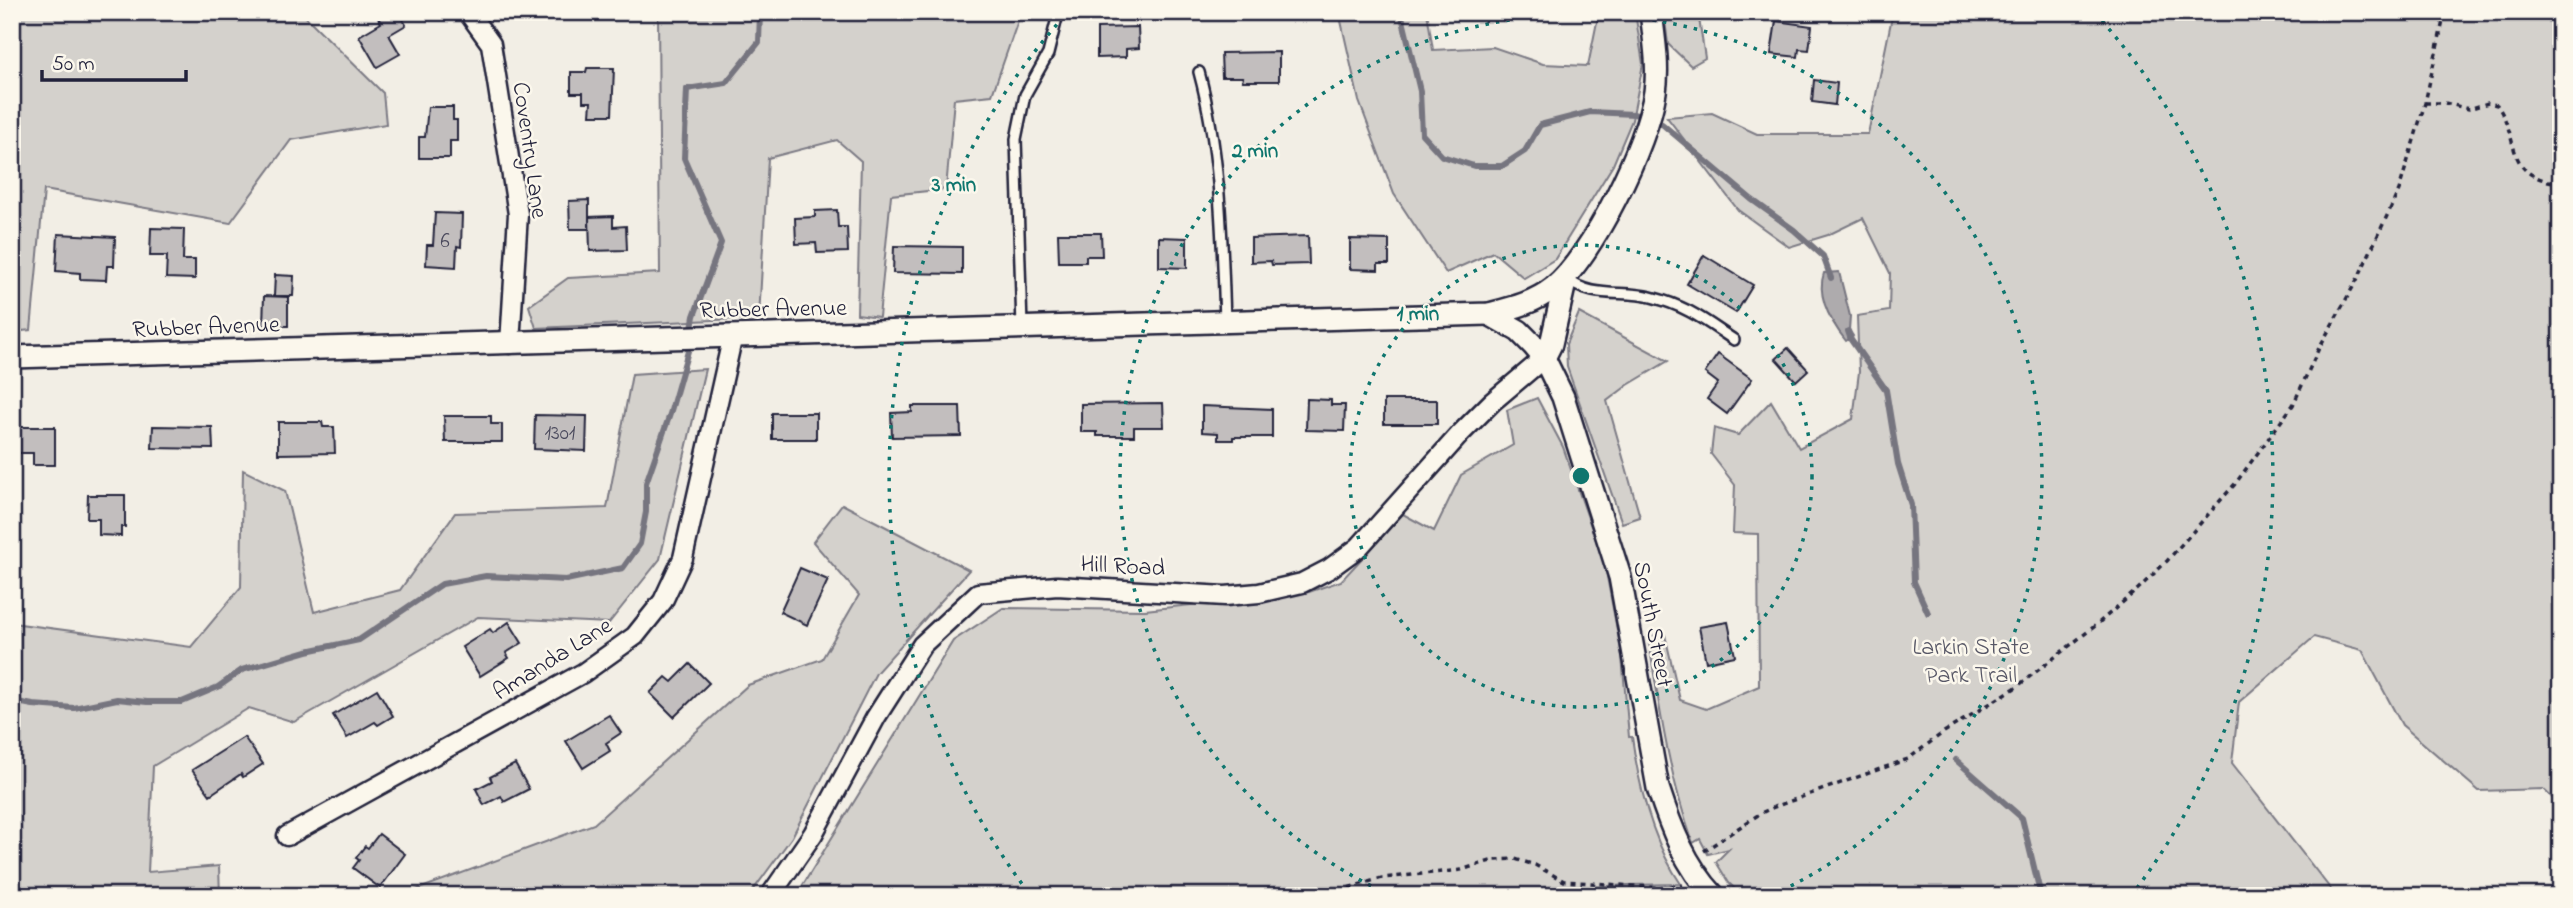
<svg xmlns="http://www.w3.org/2000/svg" width="2573" height="908" viewBox="0 0 2573 908" font-family="'Indie Flower',sans-serif">
<rect width="100%" height="100%" fill="#f2eee5"/>
<filter id="ink" filterUnits="userSpaceOnUse"><feTurbulence type="fractalNoise" baseFrequency=".0143" numOctaves="2"/><feDisplacementMap in="SourceGraphic" scale="14" xChannelSelector="R" yChannelSelector="G"/><feConvolveMatrix kernelMatrix="1 2 1 2 8 2 1 2 1" color-interpolation-filters="sRGB"/></filter>
<g filter="url(#ink)">
<!-- green -->
<g fill="#d4d1cc" stroke="#7b7a84" stroke-width="2">
<path d="M12 12H301L383 93 386 124 291 140 230 223 44 190 31 330 12 332Z"/>
<path d="M658 12H1021L992 95 954 99 946 189 891 195 879 317 857 314 861 161 837 140 768 158 759 318 536 328 529 306 568 278 660 273Z"/>
<path d="M1339 12H1427L1433 50 1493 47 1543 64 1588 66 1599 12H1635L1643 64 1632 120 1613 165 1555 259 1524 278 1493 252 1446 273 1394 194 1359 101Z"/>
<path d="M1664 12H1698L1705 58 1691 66 1668 44Z"/>
<path d="M1893 12H2561V806L2543 789 2479 791 2402 725 2362 650 2314 637 2239 702 2232 763 2336 896H1742L1729 883 1716 862 1729 849 1708 854 1700 839 1693 843C1669 776 1659 706 1648 636L1665 635 1680 700 1706 709 1759 686 1758 534 1733 533 1735 485 1711 454 1714 428 1738 435 1771 401 1799 448 1853 419 1859 372 1857 316 1889 311 1890 273 1863 218 1828 235 1789 247 1738 210 1667 117 1712 113 1757 134H1868Z"/>
<path d="M1579 313 1668 361 1628 385 1607 401 1640 517 1622 523 1567 367 1566 344Z"/>
<path d="M705 369 660 559 609 623 478 617 294 722 249 708 153 766 148 872 219 866 220 896H12V623L191 647 241 587 243 470 285 491 314 612 400 590 455 513 607 508 632 374Z"/>
<path d="M1537 398 1563 447 1605 566 1622 656 1629 737H1632C1639 788 1653 843 1681 884L1628 885 1556 890 1571 896H796L953 641 1003 608 1145 610 1309 592 1341 581 1403 514 1434 531 1461 475 1513 445 1507 410Z"/>
<path d="M842 504 969 570 876 673 792 837 749 896H400L594 824 748 685 822 659 859 595 813 542Z"/>
</g>
<!-- water -->
<path fill="#aeabad" stroke="#76747f" stroke-width="2" d="M1839 272 1850 316 1849 330 1853 336 1846 341C1831 322 1816 296 1824 273Z"/>
<g fill="none" stroke-linecap="round" stroke-linejoin="round">
<!-- stream -->
<g stroke="#76747f" stroke-width="6">
<path d="M1401 12 1420 91 1422 134 1442 156 1474 166H1502L1525 151 1540 125 1590 112 1634 114 1662 124 1751 199 1794 230 1823 256 1831 278"/>
<path d="M1848 331 1851 340 1886 390 1898 464 1911 505 1914 582 1928 613"/>
<path d="M12 701 33 705 74 708 117 699 147 702H182L218 687 242 670 307 651 359 640 442 584 486 576 566 580 623 568 640 544 646 512V483L670 414 688 351 694 316 721 243 684 158 687 89 726 83 759 42 760 12"/>
<path d="M1956 760 2022 818 2041 896"/>
</g>
</g>
<!-- building -->
<g fill="#c2bebe" stroke="#22223b" stroke-width="2">
<path d="M375 12H399L406 25 389 35 400 54 377 67 359 36 381 23Z"/>
<path d="M1776 21 1812 26 1809 50 1799 49 1798 57 1771 54Z"/>
<path d="M1138 27 1139 48 1126 49V57L1097 58V28Z"/>
<path d="M1279 52V81H1242L1243 77H1222L1221 53Z"/>
<path d="M587 68H614L612 115H590L591 102H583V93H571V72H586Z"/>
<path d="M1814 80 1837 83 1835 105 1812 102Z"/>
<path d="M428 107H453V120H457V141H450V158H419V137H425Z"/>
<path d="M589 200V229H570L569 201Z"/>
<path d="M837 210 838 227H847L848 252 817 253 816 243 796 244 795 218 815 217V211Z"/>
<path d="M435 213 462 214 461 247 457 246 456 267 426 265 427 245H433Z"/>
<path d="M613 216V227L626 226 627 250 590 251 589 217Z"/>
<path d="M151 228 184 229 183 260H195V279L166 278 167 256H150Z"/>
<path d="M1058 233H1101L1102 256H1086V262H1059Z"/>
<path d="M58 234 115 237 114 266H107L106 280 80 279V273L56 271Z"/>
<path d="M1308 236 1309 264 1272 265 1271 261 1251 262V238Z"/>
<path d="M1159 237 1187 238V268L1159 267Z"/>
<path d="M1350 239 1389 240V264H1378V270L1350 269Z"/>
<path d="M894 246 962 247V274L893 273Z"/>
<path d="M1704 255 1753 285 1736 313 1687 284Z"/>
<path d="M275 275 294 276 293 296H274Z"/>
<path d="M264 296 288 297V326H263Z"/>
<path d="M1788 348 1808 370 1796 381 1776 359Z"/>
<path d="M1718 354 1752 379 1727 414 1707 399 1718 383 1705 373Z"/>
<path d="M1307 399 1331 400V405H1345L1344 431 1306 430Z"/>
<rect x="1384" y="400" width="53" height="24"/>
<path d="M1163 403 1164 427H1134V436H1097V432H1081V404Z"/>
<path d="M912 406H960L961 436 892 437 891 413 912 412Z"/>
<path d="M1202 406 1272 409V437H1233V440H1218V433L1202 432Z"/>
<rect x="772" y="413" width="44" height="26"/>
<path d="M535 415 587 416 586 451 534 449Z"/>
<path d="M444 416H491V424H502V442H445Z"/>
<path d="M278 422H322L323 427H334L335 453 278 454Z"/>
<path d="M153 426 212 427 213 449 152 448Z"/>
<path d="M15 427H55V465H33V453H15Z"/>
<path d="M88 495H125V527H121V536L99 535V519H87Z"/>
<path d="M800 568 828 580 807 625 780 612Z"/>
<path d="M509 622 522 643 506 653 509 658 480 676 462 647 490 629 493 633Z"/>
<path d="M1728 622 1735 656 1706 662 1699 627Z"/>
<path d="M690 664 709 683 674 717 650 693 666 677 672 682Z"/>
<path d="M377 689 393 716 378 725 375 722 347 738 333 715Z"/>
<path d="M609 715 621 733 606 743 610 751 583 768 566 741Z"/>
<path d="M244 737 263 764 243 777 241 774 210 795 192 770Z"/>
<path d="M515 764 529 789 504 802 501 796 484 805 476 789 492 781 490 777Z"/>
<path d="M379 834 405 854 380 888 353 868 359 860 356 858 365 846 368 848Z"/>
</g>
<g fill="none" stroke-linecap="round" stroke-linejoin="round">
<!-- service casing -->
<g stroke="#22223b" stroke-width="14">
<g id="service">
<path d="M1199 72C1221 153 1222 238 1225 321"/>
<path d="M1567 279C1590 299 1623 290 1651 297 1687 306 1704 320 1734 340"/>
<path d="M1022 327 1016 139 1025 95 1048 54 1056 22"/>
</g>
</g>
<!-- minor casing -->
<g stroke="#22223b" stroke-width="23">
<g id="minor">
<path d="M468 12 491 44 518 214 510 344"/>
<path d="M287 836 583 673 635 636 663 601 683 558 733 335"/>
<path d="M770 896 813 834 876 717 922 645 978 593 1057 586 1225 596 1259 593 1302 583 1329 569 1359 547 1461 433 1492 402 1544 358"/>
</g>
</g>
<!-- tertiary casing -->
<g stroke="#22223b" stroke-width="26">
<g id="tertiary">
<path d="M1489 314 1519 331 1533 345 1544 358 1563 397 1620 577 1658 788C1671 828 1685 865 1714 896"/>
<path d="M12 357 1489 314C1512 308 1534 303 1553 288 1592 258 1648 142 1655 92 1659 66 1654 38 1651 12"/>
<path d="M1544 358 1551 344 1566 278"/>
</g>
</g>
<!-- path -->
<g stroke="#22223b" stroke-width="3.5" stroke-dasharray="5 5" stroke-linecap="butt">
<path d="M2425 103H2445L2469 109 2488 103 2497 105C2522 141 2502 177 2561 183"/>
<path d="M1704 851 1761 813 1774 807 1908 759 1944 732 2015 688 2095 626 2138 589 2167 561 2235 484 2293 405 2319 348 2358 278 2399 190 2425 103 2445 12"/>
<path d="M1320 896 1382 878 1461 870 1494 860 1515 859 1535 865 1564 881 1662 888 1683 885"/>
</g>
<!-- service -->
<use href="#service" stroke="#fbf7ec" stroke-width="9"/>
<!-- minor -->
<use href="#minor" stroke="#fbf7ec" stroke-width="18"/>
<!-- tertiary -->
<use href="#tertiary" stroke="#fbf7ec" stroke-width="21"/>
</g>
</g>
<!-- distance rings -->
<g fill="none" stroke="#0f766e" stroke-width="3.5" stroke-dasharray="3.5 7">
<circle cx="1581" cy="476" r="231"/>
<path d="M1390 895A461 461 0 1 1 1772 895"/>
<path d="M1028 892A692 692 0 0 1 1067 13M2095 13A692 692 0 0 1 2134 892"/>
</g>
<g text-anchor="middle" stroke-width="5" stroke-linejoin="round" paint-order="stroke">
<!-- number labels -->
<g font-size="21" fill="#4a495c">
<text x="445" y="247">6</text>
<text x="560" y="439">1301</text>
</g>
<!-- street labels -->
<g font-size="24" fill="#22223b" stroke="#fbf7ec">
<text transform="translate(531 150) rotate(82)" y="8">Coventry Lane</text>
<text transform="translate(773 308) rotate(-1)" y="8">Rubber Avenue</text>
<text transform="translate(206 326) rotate(-2)" y="8">Rubber Avenue</text>
<text transform="translate(1123 565) rotate(3)" y="8">Hill Road</text>
<text transform="translate(1654 624) rotate(79)" y="8">South Street</text>
<text transform="translate(552 658) rotate(-32)" y="8">Amanda Lane</text>
</g>
<!-- park labels -->
<g font-size="24" fill="#575766" stroke="#fbf7ec">
<text x="1971" y="654">Larkin State<tspan x="1971" dy="28">Park Trail</tspan></text>
</g>
</g>
<circle cx="1581" cy="476" r="10" fill="#0f766e" stroke="#fbf7ec" stroke-width="3.5"/>
<g font-size="21" text-anchor="middle" font-weight="bold" fill="#0f766e" stroke="#fbf7ec" stroke-width="5" stroke-linejoin="round" paint-order="stroke">
<text x="1255" y="157">2 min</text>
<text x="954" y="191">3 min</text>
<text x="1418" y="320">1 min</text>
</g>
<!-- margin -->
<rect width="2573" height="908" fill="none" stroke="#fbf7ec" stroke-width="42"/>
<rect x="21" y="21" width="2531" height="866" fill="none" stroke="#22223b" stroke-width="2.5" filter="url(#ink)"/>
<!-- scale -->
<path d="M42 70v10h144v-10" fill="none" stroke="#22223b" stroke-width="3.5"/>
<text x="52" y="70" font-size="21" fill="#22223b" stroke="#fbf7ec" stroke-width="5" paint-order="stroke">50 m</text>
</svg>
